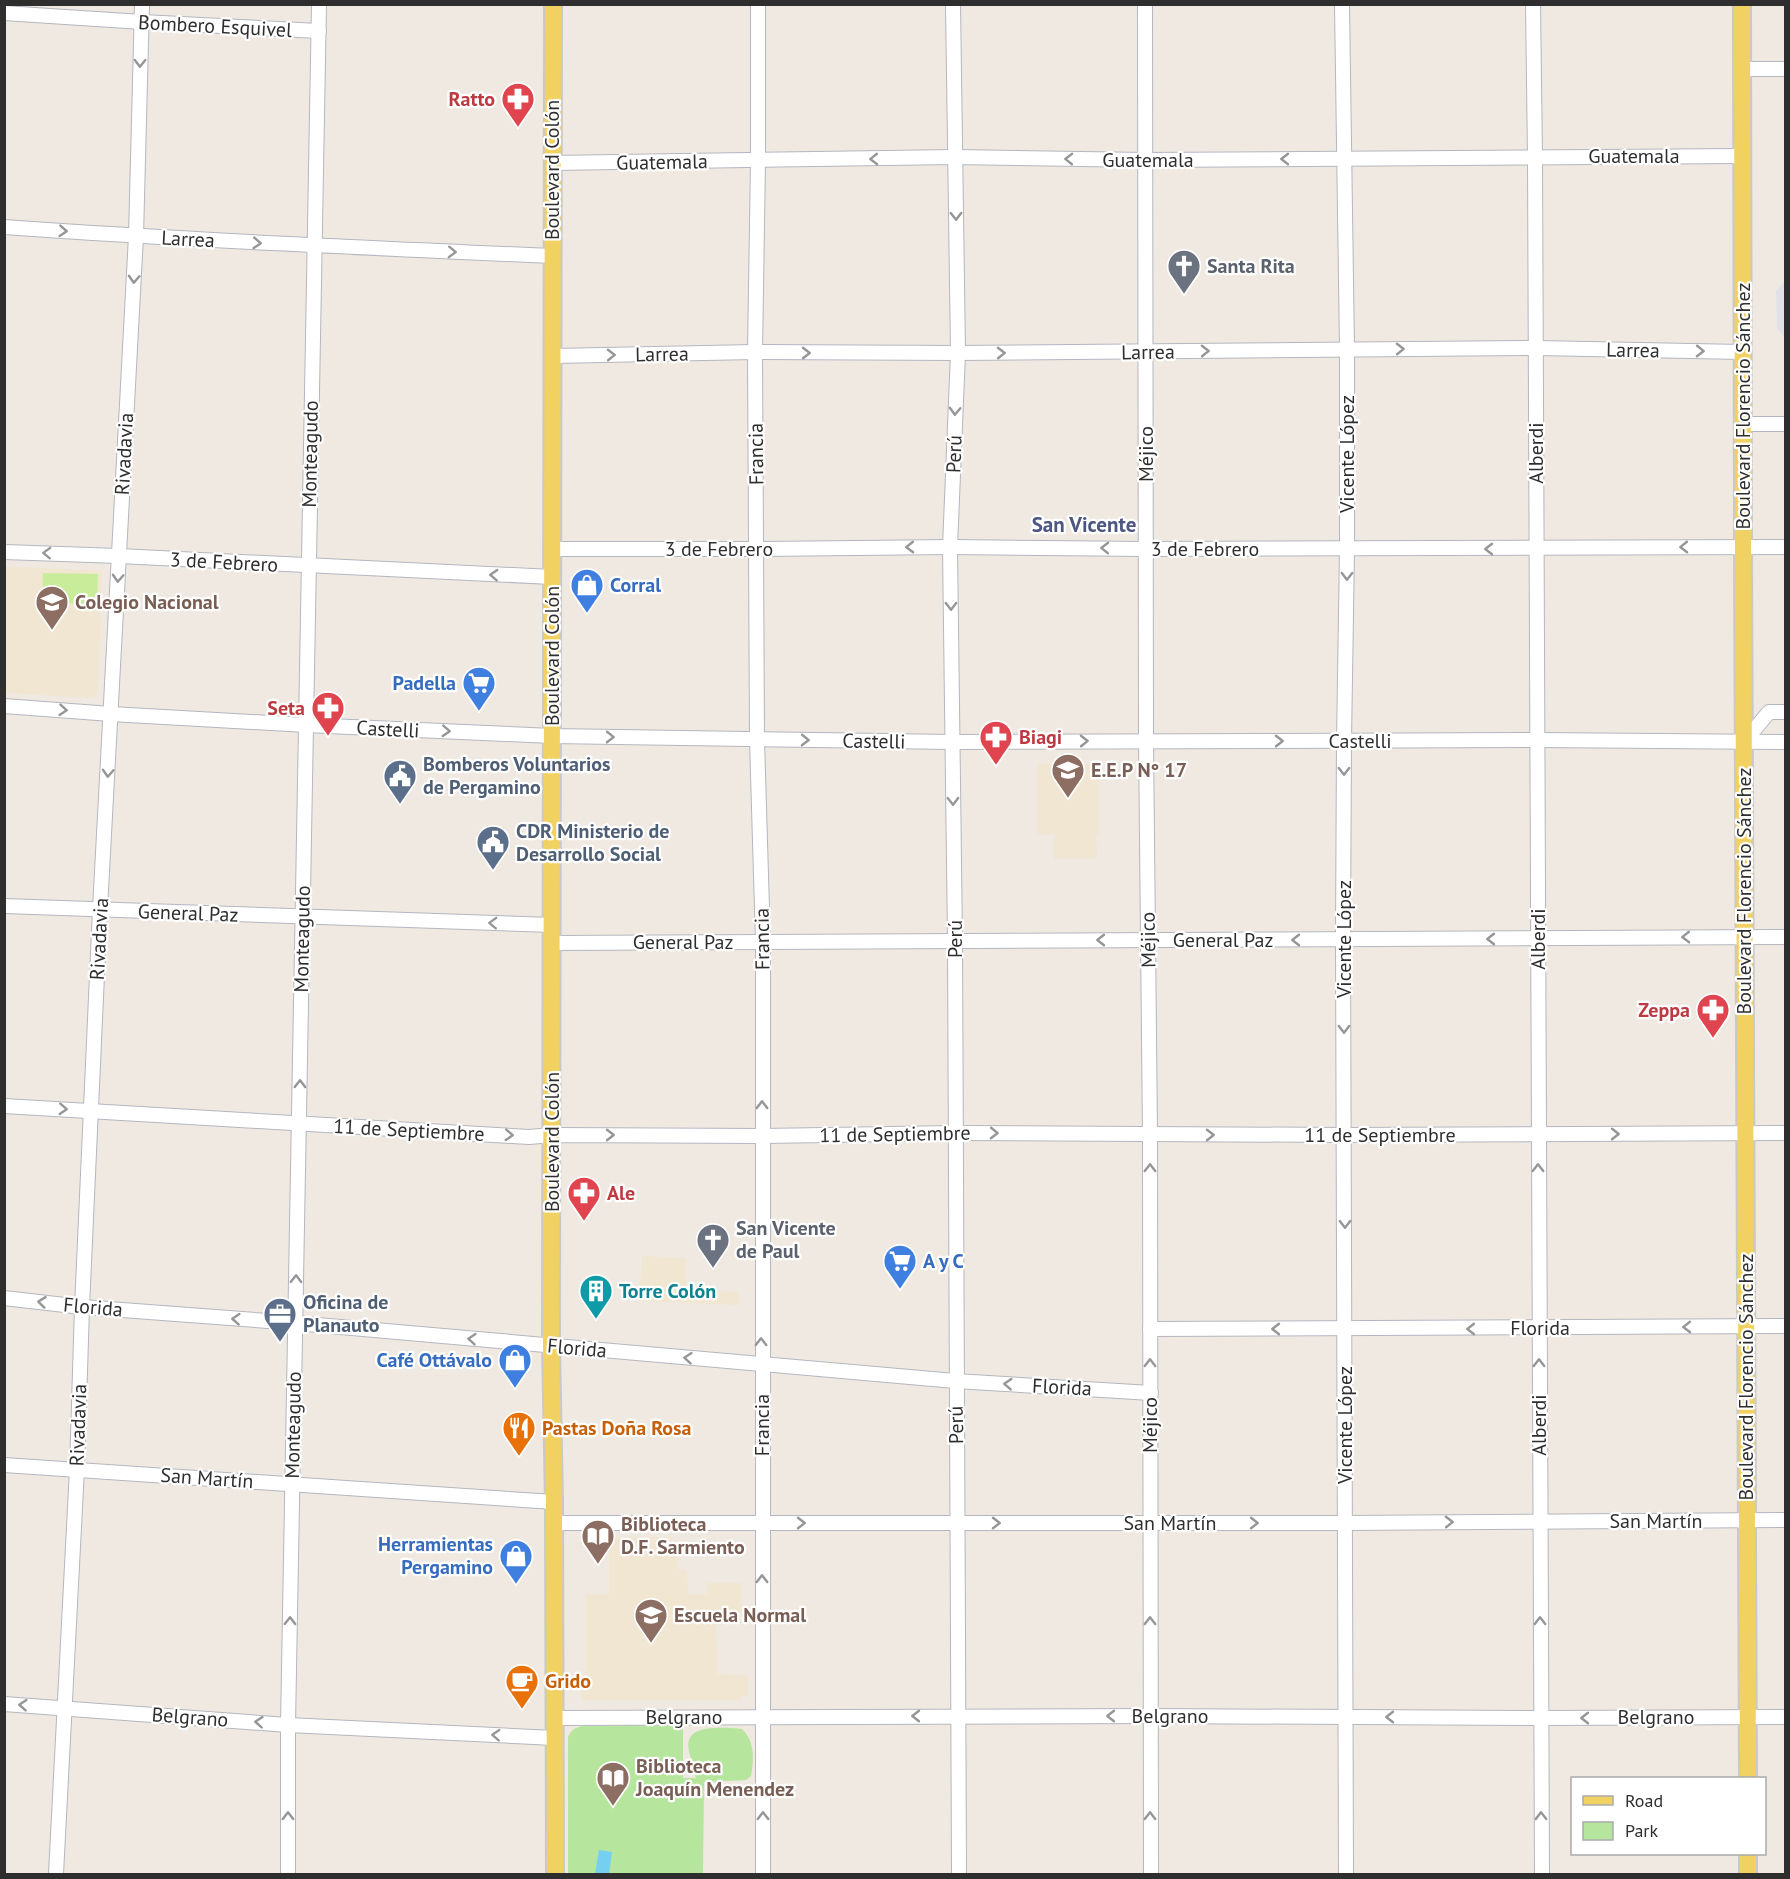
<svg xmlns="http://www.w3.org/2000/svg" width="1790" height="1879" viewBox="0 0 1790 1879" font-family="'PT Sans',sans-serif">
<rect width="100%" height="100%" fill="#efe9e1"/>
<!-- industrial -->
<path fill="#e3e1e8" d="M1785 281 1786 336 1784 337 1777 329 1776 291Z"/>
<!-- education -->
<g fill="#f0e6d1">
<path d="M4 567 99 570 102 573 98 689 95 697 90 698 5 693Z"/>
<path d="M1037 764H1099V834H1096L1097 858 1054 859V834H1037Z"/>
<path d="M642 1256 686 1258V1290L739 1292V1305L639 1301Z"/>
<path d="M609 1537H672V1556H678V1569L687 1570 688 1594H707V1583H742V1612L716 1613 717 1674 748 1675V1696H741V1700H581V1680L586 1679V1594H609Z"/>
</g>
<!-- green -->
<path fill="#b6e59e" d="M683 1725V1778H696C693 1772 692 1766 691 1759 689 1752 686 1743 691 1736 700 1725 730 1728 742 1729 755 1741 754 1759 751 1776L746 1780 704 1782 703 1874H568V1737C571 1730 576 1727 583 1726Z"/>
<!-- pitch -->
<path fill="#c9ec9a" d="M43 573 98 574 97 604 42 603Z"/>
<!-- water -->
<path fill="#75cff0" d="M599 1850 612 1852 609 1874H595Z"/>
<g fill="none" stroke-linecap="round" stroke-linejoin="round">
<!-- minor casing -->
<g stroke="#b4b7c1" stroke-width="16">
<g id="minor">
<path d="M758 4V161L755 352 757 740 763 942V1874"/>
<path d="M953 4 958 353 950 547 955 940 959 1874"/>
<path d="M1145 4 1146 740 1150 1135 1151 1874"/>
<path d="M1342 4 1347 350V549L1344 741 1343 940 1346 1874"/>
<path d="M1533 4 1535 157 1542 1874"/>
<path d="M4 13 142 22 319 31"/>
<path d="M1742 69H1786"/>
<path d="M552 163 955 157 1145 160 1743 156"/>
<path d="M4 227C187 240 369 248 552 256"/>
<path d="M552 356 755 352 958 353 1536 348 1743 352"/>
<path d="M1743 424H1786"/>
<path d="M552 549H757L950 547 1146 549 1786 547"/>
<path d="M4 552 119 556 552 577"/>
<path d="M4 706 111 714 306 725 552 736 953 742 1537 740 1786 742"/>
<path d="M1744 742 1769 712H1786"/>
<path d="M4 906 552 925"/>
<path d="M552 943 1786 937"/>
<path d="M4 1106 529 1137 552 1135 762 1136 955 1133 1345 1135 1786 1133"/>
<path d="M4 1298 82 1307 295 1323 955 1381 1151 1393"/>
<path d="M1150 1329 1786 1326"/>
<path d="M4 1465 554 1502"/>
<path d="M554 1523H1344L1786 1520"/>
<path d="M4 1704 288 1725 554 1738"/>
<path d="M554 1718 1150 1716 1540 1718 1786 1717"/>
<path d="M56 1874 77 1469 82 1307 100 909 136 236 142 4"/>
<path d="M288 1874V1725L319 4"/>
</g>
</g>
<!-- major casing -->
<g stroke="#c9c9c9" stroke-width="20">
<g id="major">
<path d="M553 4 551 1345 554 1502 555 1874"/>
<path d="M1742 4 1743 547 1748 1778"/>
<path d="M1748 1874V1854"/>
</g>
</g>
<!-- minor -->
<use href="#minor" stroke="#fff" stroke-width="14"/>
<!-- major -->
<use href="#major" stroke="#f2d163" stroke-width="16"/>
</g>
<!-- one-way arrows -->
<defs><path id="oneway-chevron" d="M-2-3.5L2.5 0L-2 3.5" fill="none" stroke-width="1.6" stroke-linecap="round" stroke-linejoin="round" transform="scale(1.5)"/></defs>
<g stroke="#969696">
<use href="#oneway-chevron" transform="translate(140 63) rotate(91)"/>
<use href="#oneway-chevron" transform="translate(874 159) rotate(179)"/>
<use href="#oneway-chevron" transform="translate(1069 159) rotate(-179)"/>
<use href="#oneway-chevron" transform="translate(1285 159) rotate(180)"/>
<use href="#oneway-chevron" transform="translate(956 216) rotate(89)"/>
<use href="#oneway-chevron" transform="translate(63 231) rotate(4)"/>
<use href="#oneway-chevron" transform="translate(257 243) rotate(3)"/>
<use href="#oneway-chevron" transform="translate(452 252) rotate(2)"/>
<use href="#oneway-chevron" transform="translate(134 279) rotate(93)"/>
<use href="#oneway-chevron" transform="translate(1400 349) rotate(-1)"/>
<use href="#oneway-chevron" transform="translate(1205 351) rotate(-1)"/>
<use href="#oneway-chevron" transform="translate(1700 351) rotate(1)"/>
<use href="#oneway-chevron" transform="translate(806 353)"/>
<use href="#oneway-chevron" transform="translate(1001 353) rotate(-1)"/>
<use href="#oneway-chevron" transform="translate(611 355) rotate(-1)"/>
<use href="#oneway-chevron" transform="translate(955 411) rotate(92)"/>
<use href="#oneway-chevron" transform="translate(910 547) rotate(179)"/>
<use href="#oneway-chevron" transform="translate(1684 547) rotate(179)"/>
<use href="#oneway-chevron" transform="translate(1105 548) rotate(-179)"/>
<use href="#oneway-chevron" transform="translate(1489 549) rotate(-180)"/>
<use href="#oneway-chevron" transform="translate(47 553) rotate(-178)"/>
<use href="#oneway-chevron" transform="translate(494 575) rotate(-177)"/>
<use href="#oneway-chevron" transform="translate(1347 576) rotate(91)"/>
<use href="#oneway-chevron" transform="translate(118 578) rotate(93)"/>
<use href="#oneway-chevron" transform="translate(951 606) rotate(89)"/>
<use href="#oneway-chevron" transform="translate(63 710) rotate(5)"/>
<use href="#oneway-chevron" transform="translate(446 731) rotate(3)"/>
<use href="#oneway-chevron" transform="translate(610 737) rotate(1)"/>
<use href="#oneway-chevron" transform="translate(805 740) rotate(1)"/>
<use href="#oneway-chevron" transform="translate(1084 741) rotate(-1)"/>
<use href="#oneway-chevron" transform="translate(1279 741)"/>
<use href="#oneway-chevron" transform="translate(1344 771) rotate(90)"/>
<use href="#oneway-chevron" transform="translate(108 773) rotate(93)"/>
<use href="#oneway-chevron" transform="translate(953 801) rotate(89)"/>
<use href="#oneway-chevron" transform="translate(493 923) rotate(-178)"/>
<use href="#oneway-chevron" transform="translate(1686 937) rotate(179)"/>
<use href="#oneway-chevron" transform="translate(1491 939) rotate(180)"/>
<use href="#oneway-chevron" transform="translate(1101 940) rotate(180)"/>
<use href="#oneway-chevron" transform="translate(1296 940) rotate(180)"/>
<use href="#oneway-chevron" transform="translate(1344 1029) rotate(90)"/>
<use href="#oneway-chevron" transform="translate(300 1084) rotate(-89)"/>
<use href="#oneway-chevron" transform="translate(762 1105) rotate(-90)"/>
<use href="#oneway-chevron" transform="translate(63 1109) rotate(3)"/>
<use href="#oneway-chevron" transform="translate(994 1133) rotate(1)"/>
<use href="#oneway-chevron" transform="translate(1615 1134)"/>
<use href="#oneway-chevron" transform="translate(509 1135) rotate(3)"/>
<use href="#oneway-chevron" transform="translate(610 1135)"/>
<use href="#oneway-chevron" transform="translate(1210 1135)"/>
<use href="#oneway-chevron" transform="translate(1150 1168) rotate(-90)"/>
<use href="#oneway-chevron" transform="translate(1538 1168) rotate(-90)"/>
<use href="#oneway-chevron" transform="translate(1345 1224) rotate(90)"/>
<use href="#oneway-chevron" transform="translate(296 1279) rotate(-89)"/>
<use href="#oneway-chevron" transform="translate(42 1302) rotate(-173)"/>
<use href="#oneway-chevron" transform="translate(236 1319) rotate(-176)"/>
<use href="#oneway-chevron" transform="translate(1687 1327) rotate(179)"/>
<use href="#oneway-chevron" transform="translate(1276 1329) rotate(-180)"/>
<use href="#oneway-chevron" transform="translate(1471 1329) rotate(180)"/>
<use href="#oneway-chevron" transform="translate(472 1339) rotate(-175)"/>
<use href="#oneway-chevron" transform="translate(761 1342) rotate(-90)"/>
<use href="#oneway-chevron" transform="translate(688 1358) rotate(-175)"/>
<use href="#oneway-chevron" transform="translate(1150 1363) rotate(-90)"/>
<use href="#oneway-chevron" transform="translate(1539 1363) rotate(-90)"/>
<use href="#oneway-chevron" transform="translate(1008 1384) rotate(-177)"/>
<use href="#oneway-chevron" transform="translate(1449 1522) rotate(-1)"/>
<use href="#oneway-chevron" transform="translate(801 1523)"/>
<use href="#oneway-chevron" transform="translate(996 1523)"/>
<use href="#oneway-chevron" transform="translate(1254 1523)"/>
<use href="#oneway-chevron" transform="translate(762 1579) rotate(-90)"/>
<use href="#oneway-chevron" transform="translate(290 1621) rotate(-89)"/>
<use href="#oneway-chevron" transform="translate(1150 1621) rotate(-90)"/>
<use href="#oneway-chevron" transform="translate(1540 1621) rotate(-90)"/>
<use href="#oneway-chevron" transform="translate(23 1705) rotate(-176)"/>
<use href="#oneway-chevron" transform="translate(916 1716) rotate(180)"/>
<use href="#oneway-chevron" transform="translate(1111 1716) rotate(180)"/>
<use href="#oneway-chevron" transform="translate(1390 1717) rotate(-180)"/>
<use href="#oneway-chevron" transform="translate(1585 1718) rotate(180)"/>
<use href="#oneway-chevron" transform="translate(259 1722) rotate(-176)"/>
<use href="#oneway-chevron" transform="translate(496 1735) rotate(-177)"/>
<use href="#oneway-chevron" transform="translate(288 1816) rotate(-90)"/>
<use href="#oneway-chevron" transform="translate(763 1816) rotate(-90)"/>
<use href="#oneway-chevron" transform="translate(1150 1816) rotate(-90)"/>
<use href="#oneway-chevron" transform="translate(1541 1816) rotate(-91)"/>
</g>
<!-- icons -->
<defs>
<g id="pharmacy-pin" transform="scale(1.725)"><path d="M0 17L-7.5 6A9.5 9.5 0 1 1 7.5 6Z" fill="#e0444e" stroke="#fff"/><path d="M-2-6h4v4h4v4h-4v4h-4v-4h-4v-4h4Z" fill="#fff"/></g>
<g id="church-pin" transform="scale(1.725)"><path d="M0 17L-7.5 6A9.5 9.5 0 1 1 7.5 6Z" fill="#6b7280" stroke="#fff"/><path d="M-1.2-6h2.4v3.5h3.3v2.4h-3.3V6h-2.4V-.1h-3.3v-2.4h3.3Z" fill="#fff"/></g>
<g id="shop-pin" transform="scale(1.725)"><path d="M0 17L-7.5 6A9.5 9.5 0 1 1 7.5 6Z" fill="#3f7fe0" stroke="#fff"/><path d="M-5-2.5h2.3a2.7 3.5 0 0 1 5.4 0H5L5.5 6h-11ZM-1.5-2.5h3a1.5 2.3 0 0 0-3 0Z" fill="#fff"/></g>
<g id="school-pin" transform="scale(1.725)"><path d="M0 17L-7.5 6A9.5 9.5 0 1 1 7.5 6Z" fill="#8d6e63" stroke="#fff"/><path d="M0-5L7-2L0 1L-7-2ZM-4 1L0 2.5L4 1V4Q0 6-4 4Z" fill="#fff"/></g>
<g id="supermarket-pin" transform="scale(1.725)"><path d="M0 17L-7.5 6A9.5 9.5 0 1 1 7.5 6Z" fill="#3f7fe0" stroke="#fff"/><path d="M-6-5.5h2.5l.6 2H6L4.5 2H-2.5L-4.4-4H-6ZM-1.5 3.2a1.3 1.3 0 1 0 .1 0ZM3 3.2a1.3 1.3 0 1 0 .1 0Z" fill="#fff"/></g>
<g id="civic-pin" transform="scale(1.725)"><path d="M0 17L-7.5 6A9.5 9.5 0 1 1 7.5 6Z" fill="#5c6f8a" stroke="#fff"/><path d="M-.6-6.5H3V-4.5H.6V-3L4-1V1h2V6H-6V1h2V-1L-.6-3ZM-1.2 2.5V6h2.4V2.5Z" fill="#fff"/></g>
<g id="building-pin" transform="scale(1.725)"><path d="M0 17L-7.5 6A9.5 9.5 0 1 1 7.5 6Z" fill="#0f9aa8" stroke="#fff"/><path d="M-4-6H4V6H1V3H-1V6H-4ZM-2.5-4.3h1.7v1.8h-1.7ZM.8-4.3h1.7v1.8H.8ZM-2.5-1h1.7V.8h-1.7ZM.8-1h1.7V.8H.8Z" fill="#fff"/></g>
<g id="office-pin" transform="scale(1.725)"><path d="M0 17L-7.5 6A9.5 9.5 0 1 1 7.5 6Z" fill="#5c6f8a" stroke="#fff"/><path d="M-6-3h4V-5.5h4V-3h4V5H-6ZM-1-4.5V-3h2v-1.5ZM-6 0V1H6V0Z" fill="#fff"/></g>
<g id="restaurant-pin" transform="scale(1.725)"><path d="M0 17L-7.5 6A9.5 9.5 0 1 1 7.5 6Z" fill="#e8710a" stroke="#fff"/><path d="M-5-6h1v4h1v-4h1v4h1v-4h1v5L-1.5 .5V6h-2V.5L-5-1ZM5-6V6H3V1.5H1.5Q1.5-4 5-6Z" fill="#fff"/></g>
<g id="library-pin" transform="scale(1.725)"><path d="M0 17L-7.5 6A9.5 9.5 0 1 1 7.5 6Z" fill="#8d6e63" stroke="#fff"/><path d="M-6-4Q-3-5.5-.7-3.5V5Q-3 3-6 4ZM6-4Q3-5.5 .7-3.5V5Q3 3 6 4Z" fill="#fff"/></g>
<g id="cafe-pin" transform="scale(1.725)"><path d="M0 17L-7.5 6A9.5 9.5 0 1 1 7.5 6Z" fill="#e8710a" stroke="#fff"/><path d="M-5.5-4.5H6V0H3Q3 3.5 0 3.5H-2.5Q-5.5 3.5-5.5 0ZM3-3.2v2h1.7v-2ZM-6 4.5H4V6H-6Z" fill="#fff"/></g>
</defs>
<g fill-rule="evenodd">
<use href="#pharmacy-pin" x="518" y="99"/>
<use href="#church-pin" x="1184" y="266"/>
<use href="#shop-pin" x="587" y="585"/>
<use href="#school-pin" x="52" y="602"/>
<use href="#supermarket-pin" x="479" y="683"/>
<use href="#pharmacy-pin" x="328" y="708"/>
<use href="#pharmacy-pin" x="996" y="737"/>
<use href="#school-pin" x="1068" y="770"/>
<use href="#civic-pin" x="400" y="776"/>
<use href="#civic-pin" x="493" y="842"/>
<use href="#pharmacy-pin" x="1713" y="1010"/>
<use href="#pharmacy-pin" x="584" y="1193"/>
<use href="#church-pin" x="713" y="1240"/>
<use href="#supermarket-pin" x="900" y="1261"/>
<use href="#building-pin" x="596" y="1291"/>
<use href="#office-pin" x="280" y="1314"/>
<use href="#shop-pin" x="515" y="1360"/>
<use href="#restaurant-pin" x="519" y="1428"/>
<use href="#library-pin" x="598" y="1536"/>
<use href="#shop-pin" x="516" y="1556"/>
<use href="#school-pin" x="651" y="1615"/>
<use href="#cafe-pin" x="522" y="1681"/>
<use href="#library-pin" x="613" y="1778"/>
</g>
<g text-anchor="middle" stroke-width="4.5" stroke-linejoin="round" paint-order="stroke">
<!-- street labels -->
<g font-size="20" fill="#2e2e2e" stroke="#fff">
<text transform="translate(215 26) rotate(3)" y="7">Bombero Esquivel</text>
<text x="1634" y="163">Guatemala</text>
<text x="1148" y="167">Guatemala</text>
<text transform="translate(662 162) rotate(-1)" y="7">Guatemala</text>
<text transform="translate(552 170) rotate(-90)" y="7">Boulevard Colón</text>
<text transform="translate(188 239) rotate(3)" y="7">Larrea</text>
<text transform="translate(1633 350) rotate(1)" y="7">Larrea</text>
<text transform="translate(1148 352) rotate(-1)" y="7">Larrea</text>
<text transform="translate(662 354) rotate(-1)" y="7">Larrea</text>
<text transform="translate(1743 406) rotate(-90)" y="7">Boulevard Florencio Sánchez</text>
<text transform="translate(1536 453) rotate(-90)" y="7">Alberdi</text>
<text transform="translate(124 454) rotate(-87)" y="7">Rivadavia</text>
<text transform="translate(310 454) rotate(-89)" y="7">Monteagudo</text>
<text transform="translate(756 454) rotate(-91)" y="7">Francia</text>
<text transform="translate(954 454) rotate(-88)" y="7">Perú</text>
<text transform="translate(1146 454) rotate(-90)" y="7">Méjico</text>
<text transform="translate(1347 454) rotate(-90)" y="7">Vicente López</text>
<text x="719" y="556">3 de Febrero</text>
<text x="1205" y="556">3 de Febrero</text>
<text transform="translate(224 562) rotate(3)" y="7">3 de Febrero</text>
<text transform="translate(552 656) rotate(-90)" y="7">Boulevard Colón</text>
<text transform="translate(388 729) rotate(3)" y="7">Castelli</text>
<text transform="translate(874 741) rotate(1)" y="7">Castelli</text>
<text x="1360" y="748">Castelli</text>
<text transform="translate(1744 891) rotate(-90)" y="7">Boulevard Florencio Sánchez</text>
<text transform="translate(188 913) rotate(2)" y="7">General Paz</text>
<text transform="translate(99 939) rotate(-87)" y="7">Rivadavia</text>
<text transform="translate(302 939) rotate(-89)" y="7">Monteagudo</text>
<text transform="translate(762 939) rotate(-91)" y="7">Francia</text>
<text transform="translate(955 939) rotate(-90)" y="7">Perú</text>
<text transform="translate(1344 939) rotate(-90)" y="7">Vicente López</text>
<text transform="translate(1538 939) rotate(-90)" y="7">Alberdi</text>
<text transform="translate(1148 940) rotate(-91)" y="7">Méjico</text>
<text x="1223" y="947">General Paz</text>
<text x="683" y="949">General Paz</text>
<text transform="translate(409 1130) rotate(3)" y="7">11 de Septiembre</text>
<text transform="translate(895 1134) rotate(-1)" y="7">11 de Septiembre</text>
<text x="1380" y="1142">11 de Septiembre</text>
<text transform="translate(552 1142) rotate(-90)" y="7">Boulevard Colón</text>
<text transform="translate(93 1307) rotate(5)" y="7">Florida</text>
<text x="1540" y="1335">Florida</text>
<text transform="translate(577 1348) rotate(5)" y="7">Florida</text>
<text transform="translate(1746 1377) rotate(-90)" y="7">Boulevard Florencio Sánchez</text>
<text transform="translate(1062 1387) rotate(3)" y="7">Florida</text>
<text transform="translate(78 1425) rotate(-88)" y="7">Rivadavia</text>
<text transform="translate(293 1425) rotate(-89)" y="7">Monteagudo</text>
<text transform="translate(762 1425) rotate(-90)" y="7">Francia</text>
<text transform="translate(956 1425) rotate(-91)" y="7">Perú</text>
<text transform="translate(1150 1425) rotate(-90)" y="7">Méjico</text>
<text transform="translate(1345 1425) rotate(-90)" y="7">Vicente López</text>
<text transform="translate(1539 1425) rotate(-90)" y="7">Alberdi</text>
<text transform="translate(207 1478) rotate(4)" y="7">San Martín</text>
<text x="1656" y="1528">San Martín</text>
<text x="1170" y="1530">San Martín</text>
<text x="1170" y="1723">Belgrano</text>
<text transform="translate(190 1717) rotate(4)" y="7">Belgrano</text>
<text x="684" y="1724">Belgrano</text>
<text x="1656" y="1724">Belgrano</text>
</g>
<!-- health labels -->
<g font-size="20" font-weight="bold" fill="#be3a42" stroke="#fff" text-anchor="end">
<text x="495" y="106">Ratto</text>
<text x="305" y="715">Seta</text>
<text x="1019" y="744" text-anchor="start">Biagi</text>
<text x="1690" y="1017">Zeppa</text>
<text x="607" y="1200" text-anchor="start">Ale</text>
</g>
<!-- worship labels -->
<g font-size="20" font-weight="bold" fill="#5b616d" stroke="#fff" text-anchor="start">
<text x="1207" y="273">Santa Rita</text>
<text x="736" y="1235">San Vicente<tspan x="736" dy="23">de Paul</tspan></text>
</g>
<!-- shop labels -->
<g font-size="20" font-weight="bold" fill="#366cbe" stroke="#fff" text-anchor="end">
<text x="610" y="592" text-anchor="start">Corral</text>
<text x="456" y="690">Padella</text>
<text x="923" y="1268" text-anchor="start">A y C</text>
<text x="492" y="1367">Café Ottávalo</text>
<text x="493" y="1551">Herramientas<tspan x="493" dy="23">Pergamino</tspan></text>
</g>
<!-- education labels -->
<g font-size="20" font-weight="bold" fill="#785e54" stroke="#fff" text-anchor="start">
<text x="75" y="609">Colegio Nacional</text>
<text x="1091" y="777">E.E.P N° 17</text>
<text x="621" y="1531">Biblioteca<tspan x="621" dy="23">D.F. Sarmiento</tspan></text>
<text x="674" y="1622">Escuela Normal</text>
<text x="636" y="1773">Biblioteca<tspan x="636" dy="23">Joaquín Menendez</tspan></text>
</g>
<!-- service labels -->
<g font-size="20" font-weight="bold" fill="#4e5e75" stroke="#fff" text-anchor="start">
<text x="423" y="771">Bomberos Voluntarios<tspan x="423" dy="23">de Pergamino</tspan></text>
<text x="516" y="838">CDR Ministerio de<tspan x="516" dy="23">Desarrollo Social</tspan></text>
<text x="303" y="1309">Oficina de<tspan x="303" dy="23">Planauto</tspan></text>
</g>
<!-- culture labels -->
<g font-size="20" font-weight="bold" fill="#0d838f" stroke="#fff" text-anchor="start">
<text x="619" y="1298">Torre Colón</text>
</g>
<!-- food labels -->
<g font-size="20" font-weight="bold" fill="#c56008" stroke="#fff" text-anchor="start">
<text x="542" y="1435">Pastas Doña Rosa</text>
<text x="545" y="1688">Grido</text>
</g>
<!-- neighbourhood labels -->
<g font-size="21" font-weight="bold" fill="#4d5680" stroke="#fff">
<text x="1084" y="532">San Vicente</text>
</g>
</g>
<!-- border -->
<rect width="1790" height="1879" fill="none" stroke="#2e2e2e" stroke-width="12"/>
<!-- legend -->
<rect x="1571" y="1777" width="195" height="78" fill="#ffffff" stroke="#ababab" stroke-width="1.5"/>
<rect x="1583" y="1796" width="30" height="9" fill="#f2d163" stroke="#ababab" stroke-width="1.5"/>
<text x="1625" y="1807" font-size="18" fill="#2e2e2e">Road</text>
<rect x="1583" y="1822" width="30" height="18" fill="#b6e59e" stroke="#ababab" stroke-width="1.5"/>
<text x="1625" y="1837" font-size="18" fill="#2e2e2e">Park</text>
</svg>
